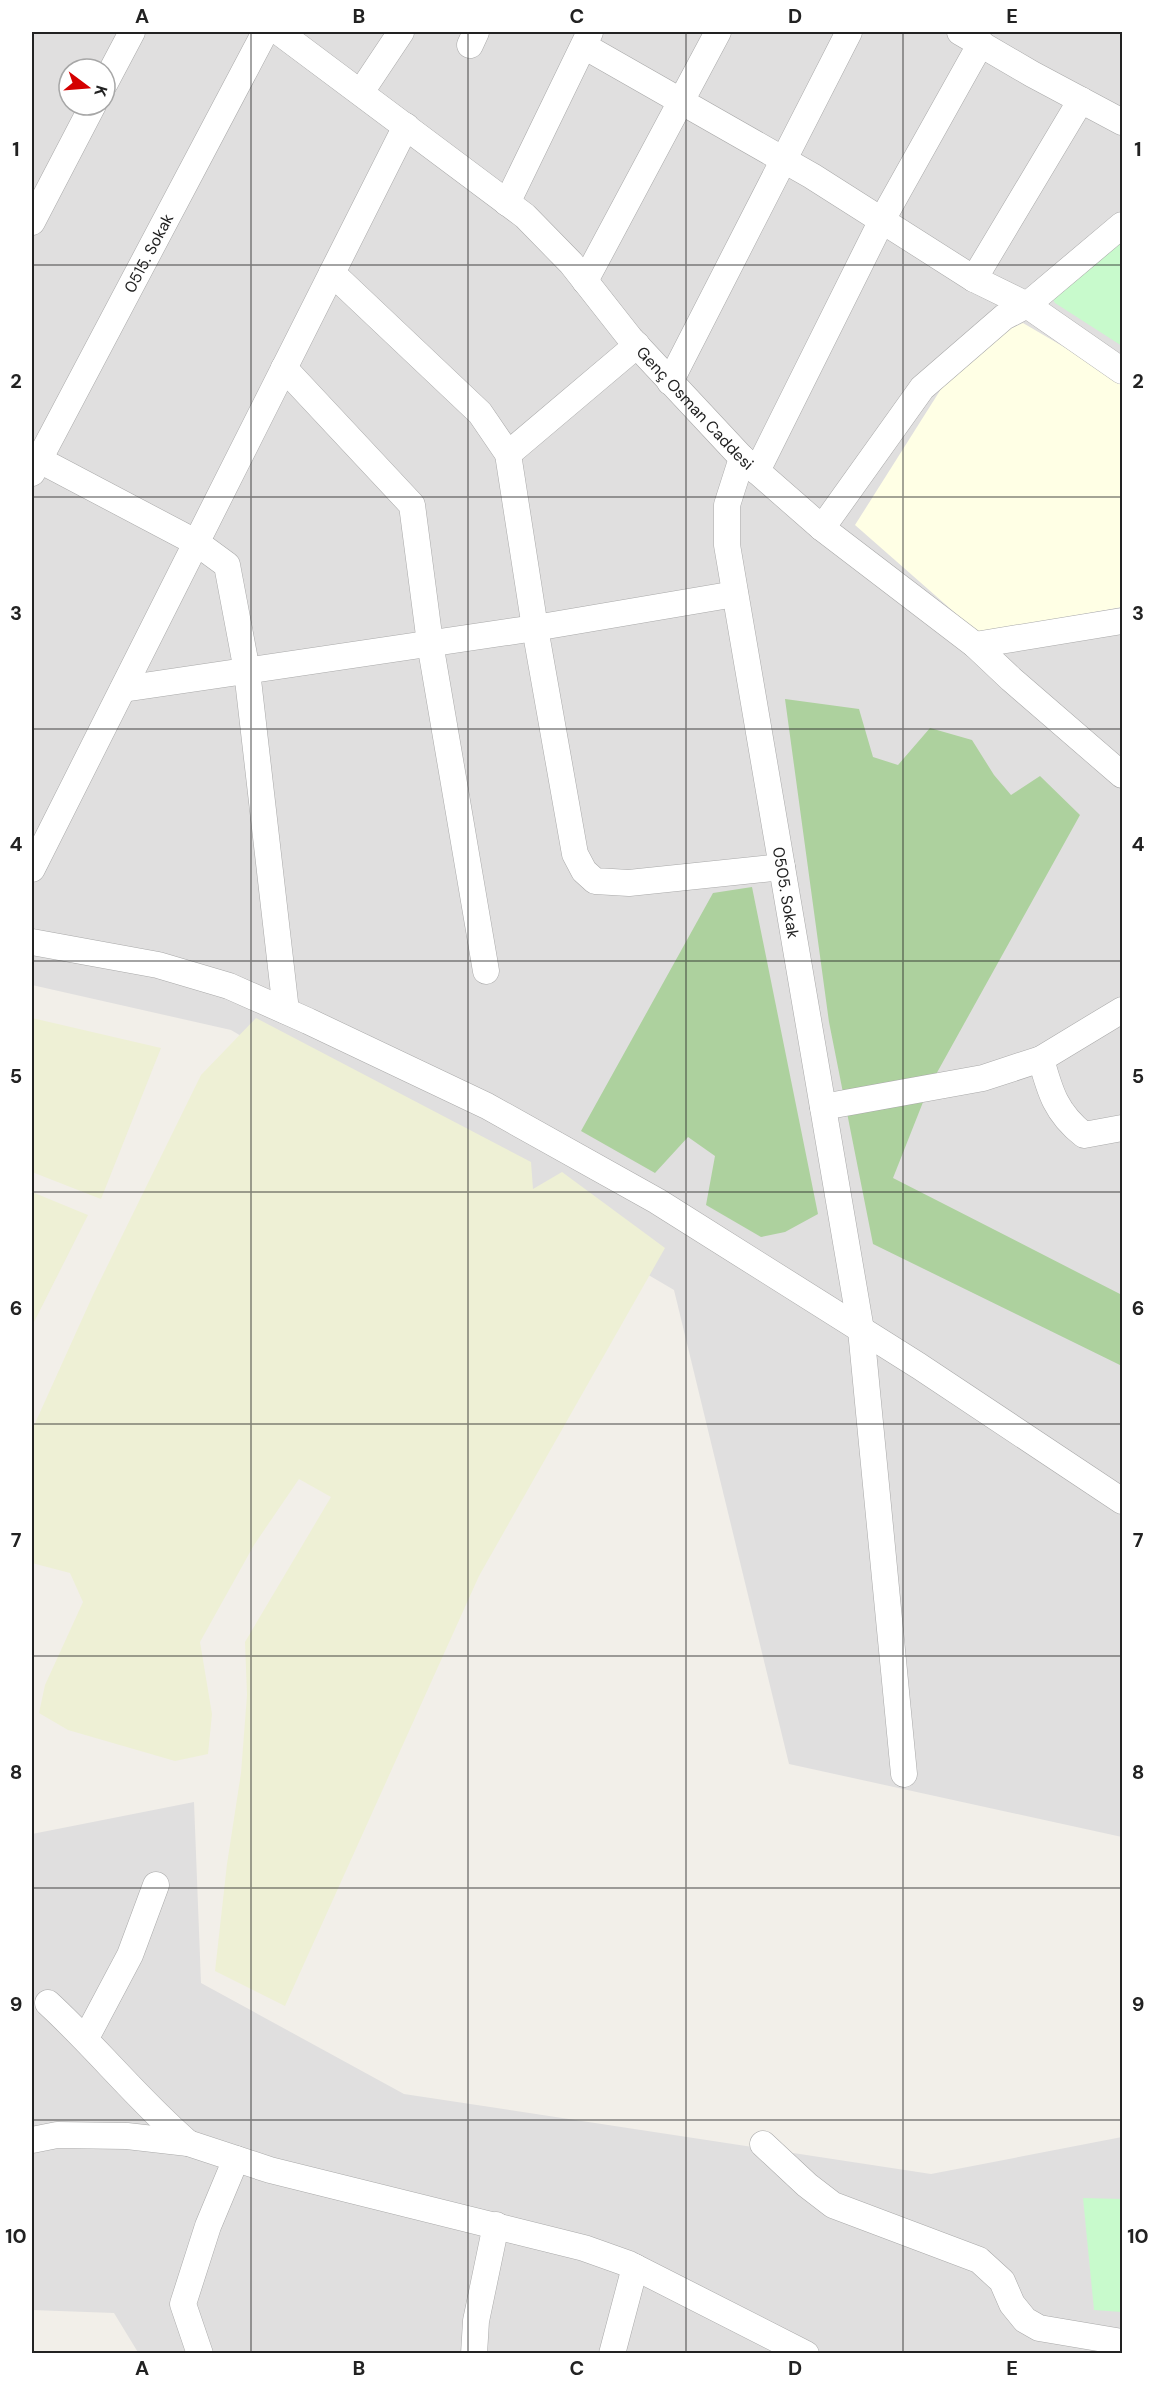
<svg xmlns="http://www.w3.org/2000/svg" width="1154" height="2385" viewBox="0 0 1154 2385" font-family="'DM Sans',sans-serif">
<rect width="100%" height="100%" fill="#f2efe9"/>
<!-- residential -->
<g fill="#e0dfdf" fill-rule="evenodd">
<path d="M32 32H1122V1837L789 1764 674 1290 231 1030 32 985ZM69 69H105V105H69Z"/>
<path d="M194 1802 201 1983 404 2094 931 2174 1122 2137V2353L139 2354 114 2313 32 2310V1834Z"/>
</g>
<!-- education -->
<path fill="#ffffe5" d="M1023 323 1122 381V607L978 633 855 525 941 389 997 335Z"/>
<!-- farmland -->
<g fill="#eef0d5">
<path d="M32 1018 161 1048 101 1199 32 1172Z"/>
<path d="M256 1018 531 1162 533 1189 562 1172 665 1248 479 1576 285 2006 215 1971 227 1864 241 1773 247 1695 245 1642 331 1497 299 1479 254 1545 200 1642 212 1714 208 1754 175 1761 68 1730 39 1713 45 1685 83 1602 70 1573 32 1563V1430L93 1295 201 1075Z"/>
<path d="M32 1192 88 1215 32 1326Z"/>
</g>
<!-- forest -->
<g fill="#add19e">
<path d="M785 699 859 709 873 757 898 765 930 728 972 740 994 775 1011 795 1040 776 1080 815 929 1087 893 1178 1122 1295V1366L873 1244 829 1022Z"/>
<path d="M752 887 818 1214 785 1232 761 1237 706 1205 715 1156 688 1137 655 1173 581 1131 713 893Z"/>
</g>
<!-- park -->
<g fill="#c8facc">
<path d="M1122 238V346L1055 303 1051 296Z"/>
<path d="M1083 2198 1122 2199V2312L1094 2310Z"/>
</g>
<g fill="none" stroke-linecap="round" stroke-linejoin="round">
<!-- minor casing -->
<g stroke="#a9a9a9" stroke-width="27">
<g id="minor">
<path id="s1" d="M279 32 525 216 571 263 630 338 742 458 822 528 975 645 1011 679 1122 775"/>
<path d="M960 32 1032 74 1122 122"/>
<path d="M470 45 476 32"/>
<path d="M584 46 812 176 974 279 1027 305 1122 371"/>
<path d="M105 83 132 32"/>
<path d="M361 92 401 32"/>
<path d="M507 203 590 32"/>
<path d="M32 222 93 105"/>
<path d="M332 273 480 413 508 454 535 628 575 854 584 871 595 881 629 883 782 867"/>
<path d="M974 279 1081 100"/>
<path d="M585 281 718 32"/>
<path d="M284 368 412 505 430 643 486 971"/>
<path d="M670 382 849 32"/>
<path d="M508 454 637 345"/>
<path d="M32 456 197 543 227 565 247 671 286 1011"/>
<path id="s2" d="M742 458 727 505V545L861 1330 904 1774"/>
<path d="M757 471 882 220 981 43"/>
<path id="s3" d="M32 473 265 32"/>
<path d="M822 528 922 388 1004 317 1027 305 1122 225"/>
<path d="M975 645 1122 621"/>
<path d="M123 689 535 628 735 594"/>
<path d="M32 869 406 126"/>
<path d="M32 942 158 965 229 986 308 1021 487 1106 657 1201 919 1366 1122 1501"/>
<path d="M1041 1059C1050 1092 1056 1113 1084 1135L1122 1128"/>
<path d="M823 1107 983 1078 1041 1059 1122 1010"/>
<path d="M48 2003C97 2048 138 2100 188 2143"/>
<path d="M86 2038 130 1955 156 1885"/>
<path d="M32 2140 57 2135 127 2136 188 2143 270 2170 584 2248 629 2264 806 2354"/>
<path d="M763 2144 807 2185 833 2205 979 2260 1002 2281 1012 2304 1025 2320 1039 2328 1122 2342"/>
<path d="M200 2354 183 2304 208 2226 236 2159"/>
<path d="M474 2354 476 2321 496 2225"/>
<path d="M612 2354 635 2267"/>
</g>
</g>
<!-- minor -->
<use href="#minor" stroke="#fff" stroke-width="26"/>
</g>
<!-- grid -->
<path fill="none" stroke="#222" stroke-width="1.5" stroke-opacity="0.55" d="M251 32V2354M468 32V2354M686 32V2354M903 32V2354M32 265H1122M32 497H1122M32 729H1122M32 961H1122M32 1192H1122M32 1424H1122M32 1656H1122M32 1888H1122M32 2120H1122"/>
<g text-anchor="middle" stroke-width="4.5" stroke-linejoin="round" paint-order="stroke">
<!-- street labels -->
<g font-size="16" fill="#222" stroke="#fff">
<text dy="6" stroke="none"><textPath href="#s3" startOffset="249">0515. Sokak</textPath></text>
<text dy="6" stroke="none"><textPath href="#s1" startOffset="564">Genç Osman Caddesi</textPath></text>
<text dy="6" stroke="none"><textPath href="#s2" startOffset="442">0505. Sokak</textPath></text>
</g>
</g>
<!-- border -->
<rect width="1154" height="2385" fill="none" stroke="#ffffff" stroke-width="66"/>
<!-- north arrow -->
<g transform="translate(87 87) rotate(106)"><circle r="28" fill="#ffffff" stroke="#a7a7a7" stroke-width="1.5"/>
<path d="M0-4.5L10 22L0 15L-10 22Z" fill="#d40000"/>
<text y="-9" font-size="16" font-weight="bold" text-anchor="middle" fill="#222222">K</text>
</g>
<rect x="33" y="33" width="1088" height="2319" fill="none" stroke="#222" stroke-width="2"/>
<g font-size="20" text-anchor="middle" font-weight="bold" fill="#222">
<text x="142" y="23">A</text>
<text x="359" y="23">B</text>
<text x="577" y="23">C</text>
<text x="795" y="23">D</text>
<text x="1012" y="23">E</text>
<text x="16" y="156">1</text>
<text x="1138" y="156">1</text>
<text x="16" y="388">2</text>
<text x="1138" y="388">2</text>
<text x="16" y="620">3</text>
<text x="1138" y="620">3</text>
<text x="16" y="851">4</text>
<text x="1138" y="851">4</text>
<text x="16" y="1083">5</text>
<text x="1138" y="1083">5</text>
<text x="16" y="1315">6</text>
<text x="1138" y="1315">6</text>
<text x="16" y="1547">7</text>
<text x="1138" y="1547">7</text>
<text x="16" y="1779">8</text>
<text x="1138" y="1779">8</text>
<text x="16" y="2011">9</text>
<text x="1138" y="2011">9</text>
<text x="16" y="2243">10</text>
<text x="1138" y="2243">10</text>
<text x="142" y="2375">A</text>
<text x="359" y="2375">B</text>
<text x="577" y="2375">C</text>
<text x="795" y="2375">D</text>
<text x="1012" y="2375">E</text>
</g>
</svg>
